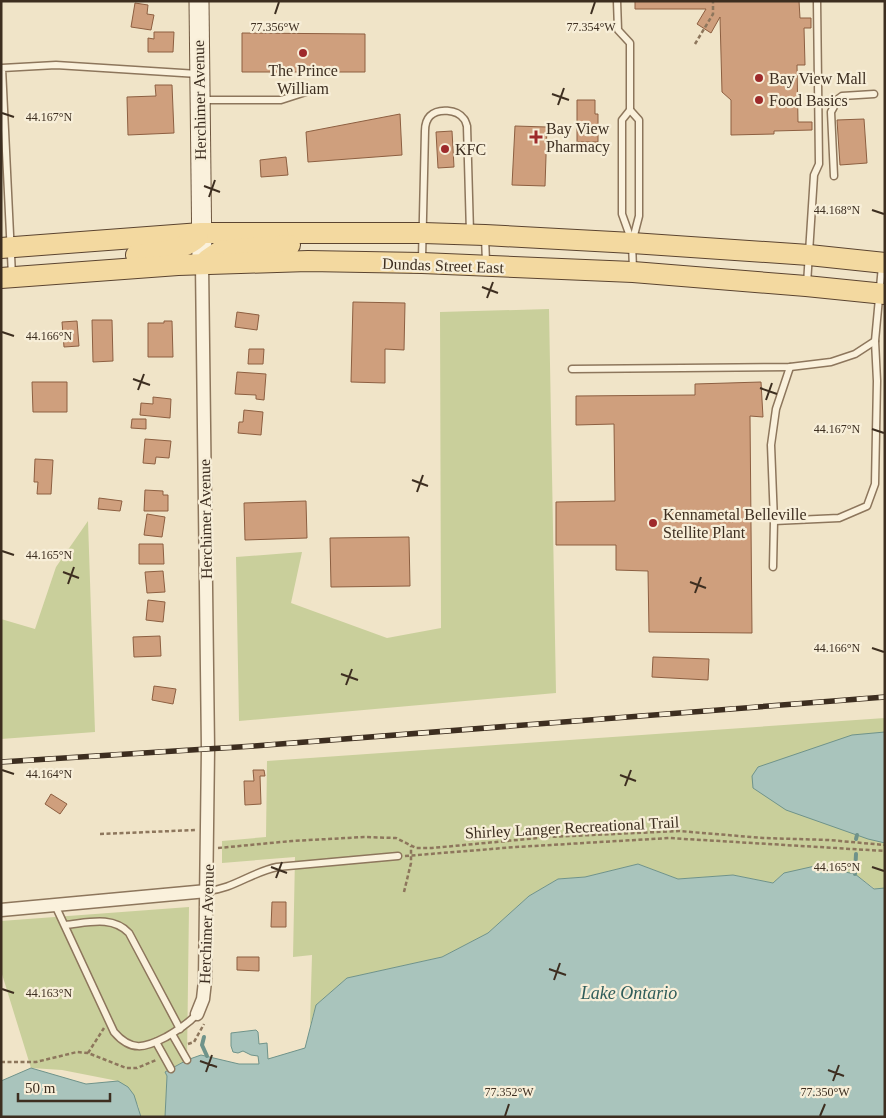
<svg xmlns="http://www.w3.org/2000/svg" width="886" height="1118" viewBox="0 0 886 1118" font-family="'Times New Roman',serif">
<rect width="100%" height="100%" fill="#f0e4c8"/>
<!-- green -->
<g fill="#c9cf9b">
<path d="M549 309 556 693 239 721 236 557 302 552 291 603 387 638 441 628 440 312Z"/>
<path d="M88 521 95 732 1 739V619L35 629 56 567Z"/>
<path d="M885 718V888L875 889 855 874 784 873 773 883 733 875 678 879 638 864 585 877 558 879 529 896 488 933 442 957 347 978 316 1005 310 1026 312 955 293 957 295 857 222 863V841L266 837 267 761Z"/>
<path d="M189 907 187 1060 165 1072 167 1076 165 1117H141L138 1105 118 1081 62 1070 31 1068 1 971V921Z"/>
</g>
<!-- water -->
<g fill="#a9c4bc" stroke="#6f938a">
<path d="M885 732V843L868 839 786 810 753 788 752 776 758 767 852 735Z"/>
<path d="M638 864 678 879 733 875 773 883 784 873 815 866 855 874 874 889 885 888V1117H165L167 1076 165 1072 187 1060 201 1055 239 1064H259L258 1056 251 1055 243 1051 238 1053 233 1052 231 1046V1033L256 1030 258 1032 259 1044 267 1043 268 1059 305 1048 316 1005 347 978 442 957 488 933 529 896 558 879 585 877Z"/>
<path d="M31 1068 86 1084 118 1081 128 1087 134 1095 141 1117H1V1081Z"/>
</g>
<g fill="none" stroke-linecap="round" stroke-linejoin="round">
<!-- stream -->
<g stroke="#6f938a" stroke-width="4">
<path d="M856 839 857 835"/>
<path d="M855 874 856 854"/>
<path d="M204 1037 202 1045 207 1056"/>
</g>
</g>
<!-- building -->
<g fill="#cf9f7d" stroke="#8d5f41">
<path d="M635 1H799L800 18H811V28H804L805 65H797L798 122H812V130L774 131V134L731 135V100L722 92 720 17 711 33 697 24 706 9H635Z"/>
<path d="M135 3 148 5 147 14 154 15 151 30 131 27Z"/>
<path d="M154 32H174L173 52H148V38L154 39Z"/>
<path d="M242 33 365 34V72H242Z"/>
<path d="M155 85H172L174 133 128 135 127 97 156 96Z"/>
<path d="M577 100H595V114H598V142H577Z"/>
<path d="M400 114 402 155 308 162 306 132Z"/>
<path d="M864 119 867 163 840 165 837 120Z"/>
<path d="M515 126 547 127 545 186 512 185Z"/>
<path d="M452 131 454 167 438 168 436 132Z"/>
<path d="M286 157 288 175 261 177 260 160Z"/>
<path d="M353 302 405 303 404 350 385 349V383L351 382Z"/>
<path d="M237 312 259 315 257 330 235 327Z"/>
<path d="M92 320H112L113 361 93 362Z"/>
<path d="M77 321 79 346 64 347 62 322Z"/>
<path d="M164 321H172L173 357H148V323H164Z"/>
<path d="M249 349H264L263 364H248Z"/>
<path d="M237 372 266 374 264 400 256 399V395L235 394Z"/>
<path d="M32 382H67V412H33Z"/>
<path d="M761 382 763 417 750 416 752 633 649 632 648 571 616 570V545H556V502L615 501 614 424 576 425V396L695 395V384Z"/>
<path d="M153 397 171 399 170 418 140 415 141 403 153 404Z"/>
<path d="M244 410 263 412 261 435 238 433 239 422H243Z"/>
<path d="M132 419H146V429L131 428Z"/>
<path d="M145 439 171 441 169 458 156 457 155 464 143 463Z"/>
<path d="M35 459 53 460 51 494H37L38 482H34Z"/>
<path d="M145 490 163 491V495H168V511H144Z"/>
<path d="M99 498 122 501 120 511 98 509Z"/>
<path d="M306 501 307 538 245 540 244 503Z"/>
<path d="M147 514 165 517 162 537 144 535Z"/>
<path d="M409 537 410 586 331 587 330 538Z"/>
<path d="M139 544H163L164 564H139Z"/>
<path d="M163 571 165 592 147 593 145 572Z"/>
<path d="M148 600 165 602 163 622 146 620Z"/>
<path d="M160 636 161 656 134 657 133 637Z"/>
<path d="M653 657 709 659 708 680 652 677Z"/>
<path d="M154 686 176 689 173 704 152 700Z"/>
<path d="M253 770H264L265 776H260L261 804 245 805 244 781H254Z"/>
<path d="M51 794 67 804 60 814 45 804Z"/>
<path d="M272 902H286V927H271Z"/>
<path d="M237 957H259V971L237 970Z"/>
</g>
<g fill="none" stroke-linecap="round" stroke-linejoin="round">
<!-- lane casing -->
<g stroke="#8d765c" stroke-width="9">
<g id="lane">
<path d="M617 1 618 30 630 43V110L622 120V214L631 239"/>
<path d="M203 100H281L312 90"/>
<path d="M630 110 639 120V216L632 243 633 269"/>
<path d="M834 176 831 112 838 99 842 96 874 94"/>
<path d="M485 237 486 262"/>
<path d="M422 259 425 131C425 126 426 120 430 116 438 108 457 109 464 119 466 121 466 124 467 126L470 233"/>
<path d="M12 276 2 68 56 65 198 74"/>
<path d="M807 284 814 175 819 164 817 1"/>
<path d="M572 369 790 367 831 362 855 354 875 341 882 266"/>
<path d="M774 521 839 518 867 506 875 484 877 381 875 341"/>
<path d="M773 567 774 521 771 445 776 409 790 367"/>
<path d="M207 891C233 889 252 872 277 867L398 856"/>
<path d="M55 905 114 1032C131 1052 145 1048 166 1037 178 1030 188 1024 197 1014"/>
<path d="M65 925C87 923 112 915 129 933L180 1029"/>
<path d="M172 1034 187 1060"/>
<path d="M156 1042 171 1069"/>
</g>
</g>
<!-- street casing -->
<g stroke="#8d765c" stroke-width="15">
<g id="street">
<path d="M1 910 207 891"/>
<path d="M197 1014 203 999 205 981 208 749 202 264"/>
</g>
</g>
<!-- secondary casing -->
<g stroke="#6f573f" stroke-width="21">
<path id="secondary" d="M199 1 202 264"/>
</g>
<!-- primary casing -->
<g stroke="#5b4430" stroke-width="22">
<g id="primary">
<path d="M1 248 201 233H423L485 235 632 243 809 255 885 263"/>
<path d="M136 255C157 252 182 252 198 237"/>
<path d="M207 260 220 251 229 250 290 245"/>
<path d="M1 278 178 265 308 261 422 263 633 272 806 286 885 294"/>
</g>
</g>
<!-- path -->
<g stroke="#8d765c" stroke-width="2.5" stroke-dasharray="4 2.5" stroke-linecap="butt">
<path d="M695 44 713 14V1"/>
<path d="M100 834 196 830"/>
<path d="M218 848 292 841 364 837 396 838 416 848H432L549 837 679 831 763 838 829 840 885 845"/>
<path d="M405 856 516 847 669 838 885 851"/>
<path d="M404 892 411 863V846"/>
<path d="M188 1044 194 1042 204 1024"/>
<path d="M88 1053 104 1028"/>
<path d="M1 1062H36L77 1052 88 1053 126 1068H137L156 1060"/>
</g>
<!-- lane -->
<use href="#lane" stroke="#faf1dc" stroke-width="6"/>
<!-- street -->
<use href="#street" stroke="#faf1dc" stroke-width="12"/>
<!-- secondary -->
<use href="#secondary" stroke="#faf1dc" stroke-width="19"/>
<!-- primary -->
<use href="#primary" stroke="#f3d9a0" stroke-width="20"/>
<!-- rail casing -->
<g stroke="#3d2e20" stroke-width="5.5">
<path id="rail" d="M1 762 254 746 885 697"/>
</g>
<!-- rail -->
<use href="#rail" stroke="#f7eed8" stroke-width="4" stroke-dasharray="11" stroke-linecap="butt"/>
</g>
<!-- ticks -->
<path fill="none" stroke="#3d2e20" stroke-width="2" d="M275 14 279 2M591 14 595 2M552 94 569 100M558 105 564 88M2 113 14 117M204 186 220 192M209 197 215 180M872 210 884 214M482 287 498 293M487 298 493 282M2 332 14 336M133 379 150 385M760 388 777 394M138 390 144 374M766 400 772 383M872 429 884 433M412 480 428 486M417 492 423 475M2 551 14 555M63 572 79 578M690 582 706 588M68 584 74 567M695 593 701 577M872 648 884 652M341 674 358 680M346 685 352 669M2 770 14 774M620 775 636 781M625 786 631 770M271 867 287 873M872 867 884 871M276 878 282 862M549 969 566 975M554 980 560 963M2 989 14 993M200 1061 217 1067M828 1070 844 1076M206 1072 212 1055M833 1081 839 1065M505 1116 509 1104M820 1116 825 1104"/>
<!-- markers -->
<g fill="#9e2a2b" stroke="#f7eed8" stroke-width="2">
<circle cx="303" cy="53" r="5"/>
<circle cx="759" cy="78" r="5"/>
<circle cx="759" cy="100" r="5"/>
<path d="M533.5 129.5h5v5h5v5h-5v5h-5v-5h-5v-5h5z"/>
<circle cx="445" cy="149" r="5"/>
<circle cx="653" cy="523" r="5"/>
</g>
<g text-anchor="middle" stroke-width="4.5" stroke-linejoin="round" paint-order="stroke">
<!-- poi labels -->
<g font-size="16" fill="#3d2e20" stroke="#f7eed8" text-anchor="start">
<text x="303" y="76" text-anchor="middle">The Prince<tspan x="303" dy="18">William</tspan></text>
<text x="769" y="84">Bay View Mall</text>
<text x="769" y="106">Food Basics</text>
<text x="546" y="134">Bay View<tspan x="546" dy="18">Pharmacy</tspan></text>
<text x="455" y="155">KFC</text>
<text x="663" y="520">Kennametal Belleville<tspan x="663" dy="18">Stellite Plant</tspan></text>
</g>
<!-- street labels -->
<g font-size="16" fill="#3d2e20" stroke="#f7eed8">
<text transform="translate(199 100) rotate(-91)" y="6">Herchimer Avenue</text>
<text transform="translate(443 265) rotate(2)" y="6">Dundas Street East</text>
<text transform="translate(205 519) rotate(-91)" y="6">Herchimer Avenue</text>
<text transform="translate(572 827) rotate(-3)" y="6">Shirley Langer Recreational Trail</text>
<text transform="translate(206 924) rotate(-88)" y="6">Herchimer Avenue</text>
</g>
<!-- water labels -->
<g font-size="18" font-style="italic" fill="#2f5d5a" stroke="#f7eed8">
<text x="629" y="999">Lake Ontario</text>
</g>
</g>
<g font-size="12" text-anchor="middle" fill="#3d2e20" stroke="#f7eed8" stroke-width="4.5" stroke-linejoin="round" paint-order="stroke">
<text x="275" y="31">77.356°W</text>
<text x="591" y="31">77.354°W</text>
<text x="49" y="121">44.167°N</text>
<text x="837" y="214">44.168°N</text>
<text x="49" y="340">44.166°N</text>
<text x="837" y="433">44.167°N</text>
<text x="49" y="559">44.165°N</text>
<text x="837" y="652">44.166°N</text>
<text x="49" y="778">44.164°N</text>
<text x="837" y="871">44.165°N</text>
<text x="49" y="997">44.163°N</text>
<text x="509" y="1096">77.352°W</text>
<text x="825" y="1096">77.350°W</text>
</g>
<!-- border -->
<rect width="886" height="1118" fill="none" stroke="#3d2e20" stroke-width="5"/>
<!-- scale -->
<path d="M18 1093v8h92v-8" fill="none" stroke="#3d2e20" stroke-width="2.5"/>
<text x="25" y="1093" font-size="15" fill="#3d2e20" stroke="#f7eed8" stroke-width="4" paint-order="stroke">50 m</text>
</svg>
